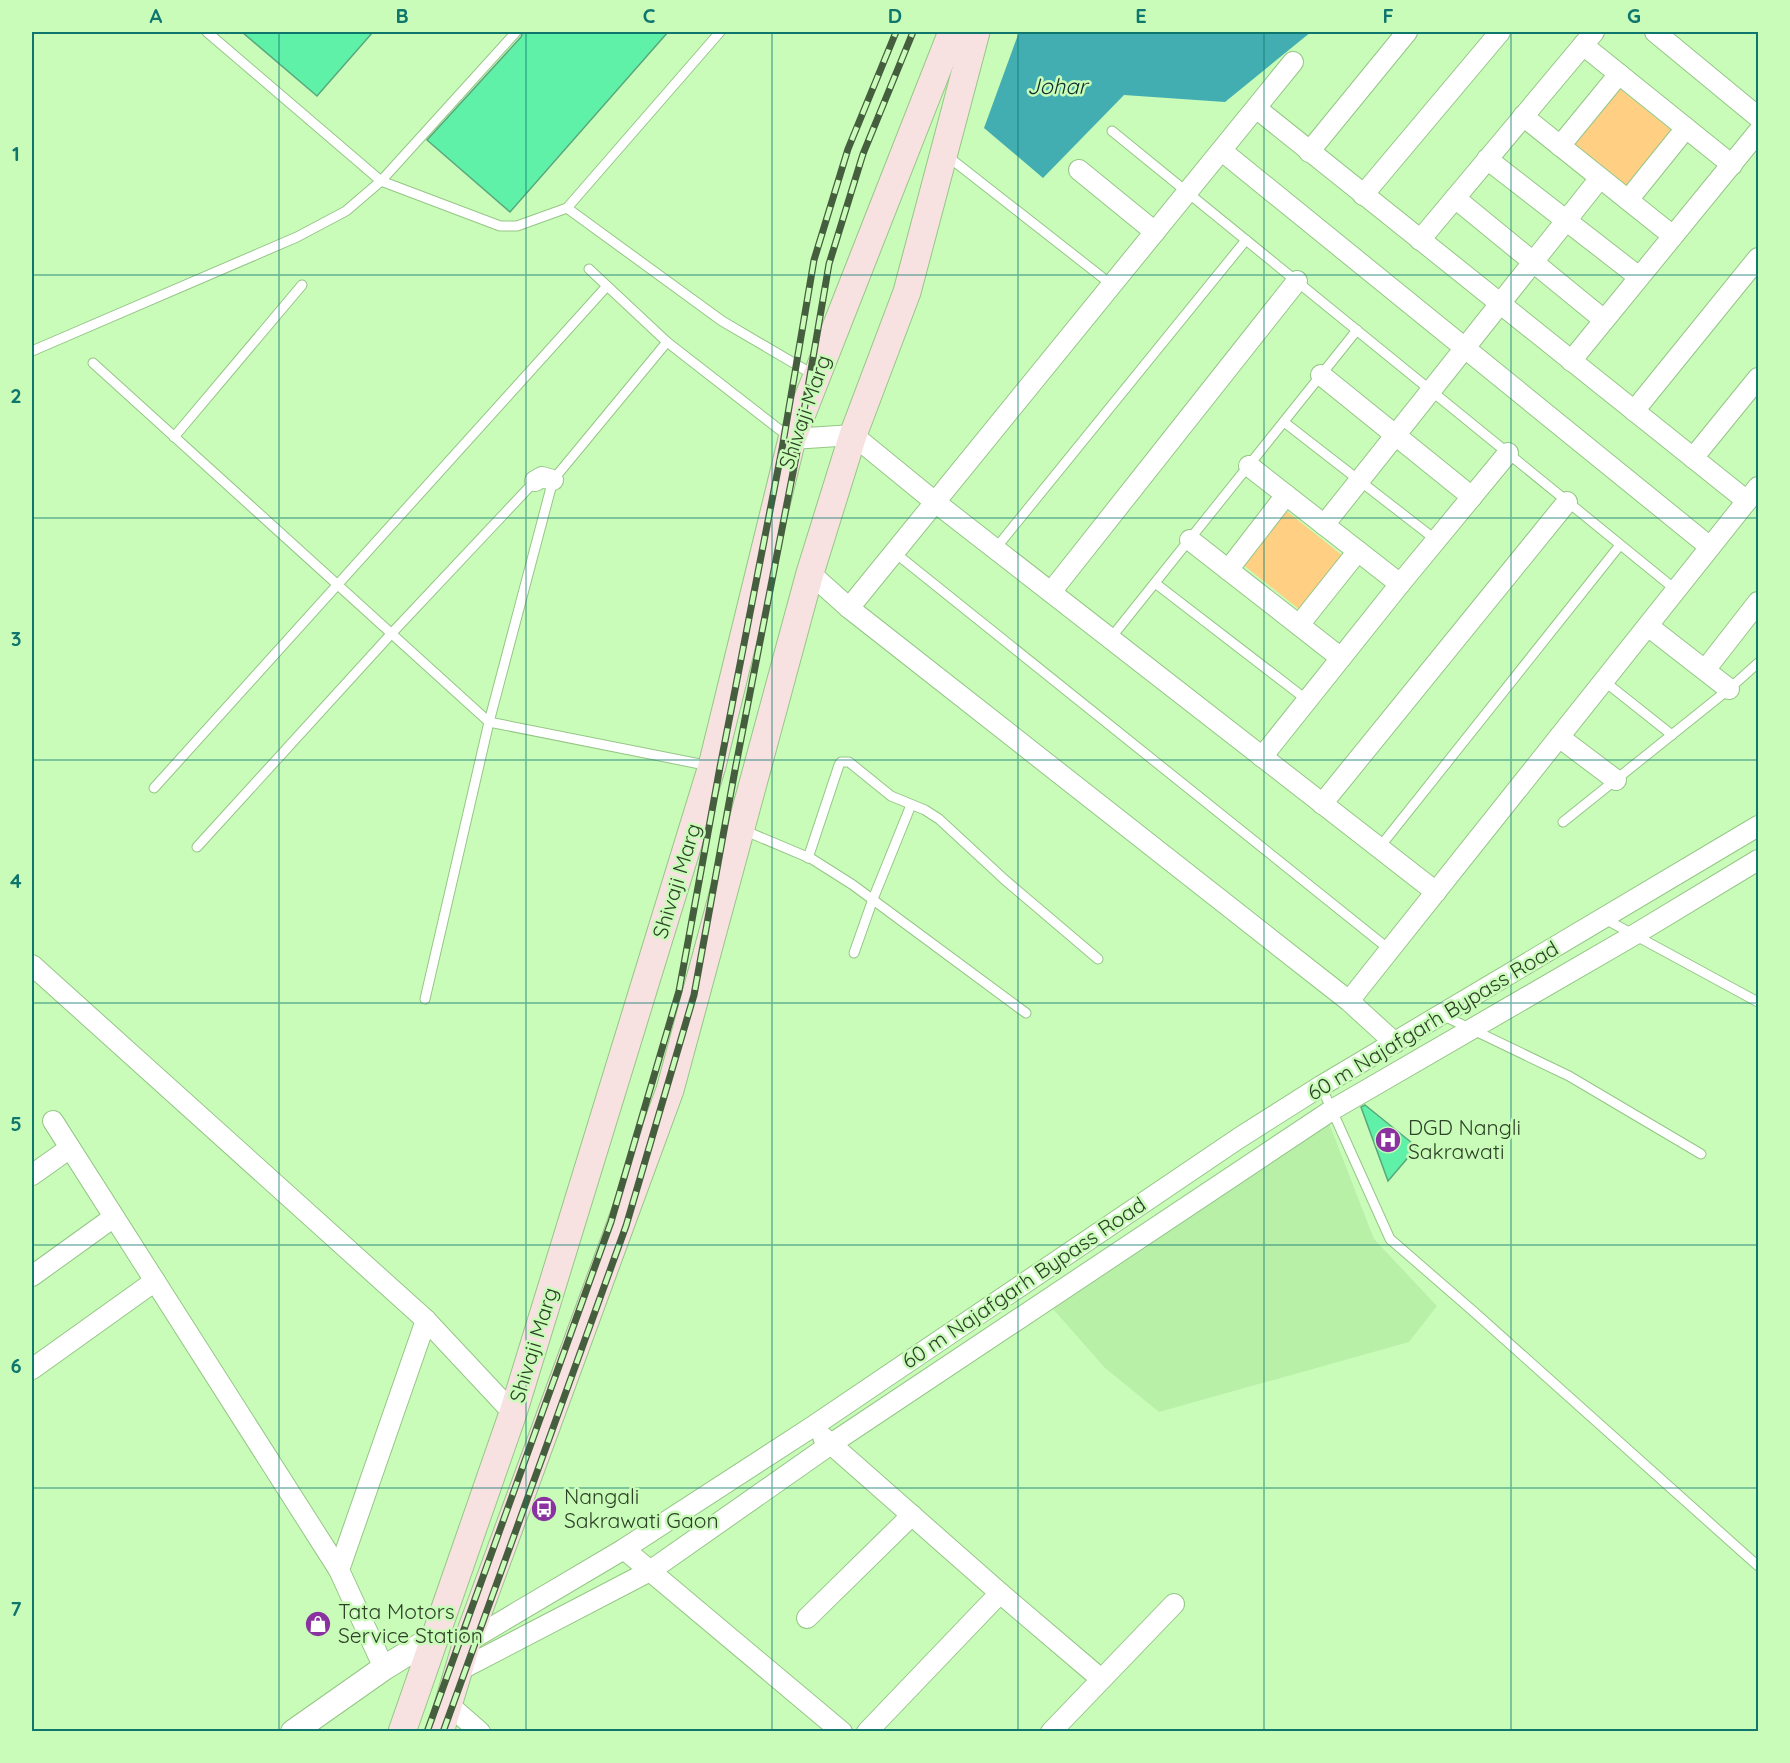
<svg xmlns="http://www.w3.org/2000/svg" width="1790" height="1763" viewBox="0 0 1790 1763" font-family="Quicksand,sans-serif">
<rect width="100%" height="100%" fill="#c9fcb9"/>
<!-- built -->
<path fill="#b9f0a8" d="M1329 1123 1374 1239 1437 1306 1409 1342 1159 1412 1105 1368 1053 1309Z"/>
<!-- green -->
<g fill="#ffcf83">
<path d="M1615 85 1675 133 1627 193 1567 145Z"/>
<path d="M1284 509 1343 556 1300 610 1241 563Z"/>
</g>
<!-- water -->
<path fill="#42aeb1" d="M1019 32H1311L1225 102 1124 95 1043 178 984 128Z"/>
<!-- building -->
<g fill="#60f1a9" stroke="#58a87d" stroke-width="1.5">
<path d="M242 32H373L317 96Z"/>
<path d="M523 32H668L510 212 427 140 521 37Z"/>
<path d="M1365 1105 1417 1147 1388 1181 1361 1107Z"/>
</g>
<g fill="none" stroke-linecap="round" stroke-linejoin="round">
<!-- service casing -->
<g stroke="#95c686" stroke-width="11">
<g id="service">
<path d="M207 32 381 181 500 226H517L567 208"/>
<path d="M720 32 567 208 722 321 814 375"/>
<path d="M1112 131 1676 590"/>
<path d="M946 155 1112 285"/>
<path d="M589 269 667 342 789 437"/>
<path d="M32 351 297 237 346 211 381 181 516 32"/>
<path d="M93 363 489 722 710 766"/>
<path d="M1284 422 1436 540"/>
<path d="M174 437 302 285"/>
<path d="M996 548 1246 240"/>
<path d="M894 552 1390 950"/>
<path d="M1155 583 1307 700"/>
<path d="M1110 639 1357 330"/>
<path d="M1604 681 1672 735"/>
<path d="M154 788 607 286"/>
<path d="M1563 822 1729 689 1758 663"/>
<path d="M743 830 812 859 853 885 1026 1013"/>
<path d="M197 847 392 633 535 481"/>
<path d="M1379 848 1620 545"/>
<path d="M808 858 839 765 841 762H849L891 796 925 810 939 819 1005 880 1098 959"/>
<path d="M1605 919 1758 1002"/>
<path d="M854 953 873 899 911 805"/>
<path d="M425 999 489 722 553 480 667 342"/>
<path d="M1442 1015 1569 1076 1701 1154"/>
<path d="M1321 1086 1390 1239 1473 1311 1758 1566"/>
</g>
</g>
<!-- minor casing -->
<g stroke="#95c686" stroke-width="22">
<g id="minor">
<path d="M1655 32 1758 117"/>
<path d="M1583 45 1732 165"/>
<path d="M1256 108 1747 501"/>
<path d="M1523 116 1673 236"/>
<path d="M1560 146 1619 74"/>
<path d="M1222 151 1710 547"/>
<path d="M1309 152 1407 32"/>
<path d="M1487 159 1639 277"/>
<path d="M1079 170 1155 232"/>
<path d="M1363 195 1500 32"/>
<path d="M1455 198 1604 320"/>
<path d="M1628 200 1686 128"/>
<path d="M1420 240 1594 32"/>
<path d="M1571 361 1758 132"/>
<path d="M1321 375 1472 497"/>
<path d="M1634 411 1758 258"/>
<path d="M792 439 853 435 935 502 1436 892"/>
<path d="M1693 458 1758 378"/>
<path d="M1249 466 1400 584"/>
<path d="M535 481 542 477 553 480"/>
<path d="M1324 525 1600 178"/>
<path d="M1190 540 1341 658"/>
<path d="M1228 570 1286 495"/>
<path d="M810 573 849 608 1349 1001 1395 1043"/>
<path d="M1051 592 1297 281"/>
<path d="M849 608 1293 62"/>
<path d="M1299 625 1358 551"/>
<path d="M1648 626 1729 689"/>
<path d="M1705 670 1758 602"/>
<path d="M1559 737 1616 780"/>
<path d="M1262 757 1400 584 1508 453"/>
<path d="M1322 804 1567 502"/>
<path d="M32 965 426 1320 513 1413"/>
<path d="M1349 1001 1758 487"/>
<path d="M53 1121 339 1570 384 1668"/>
<path d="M32 1175 70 1148"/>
<path d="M32 1276 114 1217"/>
<path d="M32 1369 155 1281"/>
<path d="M823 1437 1000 1593 1101 1679"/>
<path d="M624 1549 842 1732"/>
<path d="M339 1570 426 1320"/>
<path d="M807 1618 912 1515"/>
<path d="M467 1642 624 1549 812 1427 1239 1138 1321 1086 1758 826"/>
<path d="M458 1671 650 1571 831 1444 1332 1110 1634 935 1758 860"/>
<path d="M448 1704 480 1732"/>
<path d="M867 1732 1000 1593"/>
<path d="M1051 1732 1174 1604"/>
</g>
</g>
<!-- tertiary casing -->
<g stroke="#95c686" stroke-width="26">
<path id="tertiary" d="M293 1732 384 1668 434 1637"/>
</g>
<!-- secondary casing -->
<g stroke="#95c686" stroke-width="29">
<g id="secondary">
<path d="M402 1732 513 1413 712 766 792 439 952 32"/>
<path d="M440 1732 467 1642 670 1090 810 573 853 435 907 292 976 32"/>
</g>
</g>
<!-- service -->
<use href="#service" stroke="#fff" stroke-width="9"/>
<!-- minor -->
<use href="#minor" stroke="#fff" stroke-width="20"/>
<!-- tertiary -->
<use href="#tertiary" stroke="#fff" stroke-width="24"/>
<!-- secondary -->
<use href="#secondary" stroke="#f8e1e1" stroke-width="27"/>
<!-- rail casing -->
<g stroke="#455e3e" stroke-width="7">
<g id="rail">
<path d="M427 1732 611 1222 679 991 720 767 782 449 814 260 848 149 896 32"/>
<path d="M443 1732 626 1226 694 995 735 770 797 452 829 264 863 154 913 32"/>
</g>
</g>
<!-- rail -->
<use href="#rail" stroke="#c9fcb9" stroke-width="4.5" stroke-dasharray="14" stroke-linecap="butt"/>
</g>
<!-- grid -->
<path fill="none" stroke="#0f766e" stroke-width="1.5" stroke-opacity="0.55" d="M279 32V1732M526 32V1732M772 32V1732M1018 32V1732M1264 32V1732M1511 32V1732M32 275H1758M32 518H1758M32 760H1758M32 1003H1758M32 1245H1758M32 1488H1758"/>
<!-- icons -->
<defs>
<g id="hospital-disc" transform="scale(1.35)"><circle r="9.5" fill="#8a33a0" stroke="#c9fcb9"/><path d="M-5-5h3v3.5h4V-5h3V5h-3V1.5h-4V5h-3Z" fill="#fff"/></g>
<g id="bus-disc" transform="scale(1.35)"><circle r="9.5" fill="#8a33a0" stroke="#c9fcb9"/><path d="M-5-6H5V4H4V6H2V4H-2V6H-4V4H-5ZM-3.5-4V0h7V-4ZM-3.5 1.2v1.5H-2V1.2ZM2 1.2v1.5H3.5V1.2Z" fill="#fff"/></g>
<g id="shop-disc" transform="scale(1.35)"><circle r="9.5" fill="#8a33a0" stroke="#c9fcb9"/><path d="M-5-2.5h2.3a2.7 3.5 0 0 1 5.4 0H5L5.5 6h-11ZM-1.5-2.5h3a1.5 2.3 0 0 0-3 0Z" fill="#fff"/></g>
</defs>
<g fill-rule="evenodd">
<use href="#hospital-disc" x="1388" y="1140"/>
<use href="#bus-disc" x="544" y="1509"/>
<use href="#shop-disc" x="318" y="1624"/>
</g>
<g text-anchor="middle" stroke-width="5" stroke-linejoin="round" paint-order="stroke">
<!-- street labels -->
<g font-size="21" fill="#2d4127" stroke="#c9fcb9">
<text transform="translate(805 412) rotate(-71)" y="7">Shivaji Marg</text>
<text transform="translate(677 881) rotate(-73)" y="7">Shivaji Marg</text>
<text transform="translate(1433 1021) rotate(-31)" y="7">60 m Najafgarh Bypass Road</text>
<text transform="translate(1024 1283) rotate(-34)" y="7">60 m Najafgarh Bypass Road</text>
<text transform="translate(534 1345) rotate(-73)" y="7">Shivaji Marg</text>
</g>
<!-- poi labels -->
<g font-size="21" fill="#2d4127" stroke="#c9fcb9" text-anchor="start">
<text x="1408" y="1135">DGD Nangli<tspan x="1408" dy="24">Sakrawati</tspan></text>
<text x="564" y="1504">Nangali<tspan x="564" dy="24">Sakrawati Gaon</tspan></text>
<text x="338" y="1619">Tata Motors<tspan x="338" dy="24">Service Station</tspan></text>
</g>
<!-- water labels -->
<g font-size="22" font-style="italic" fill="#0d2f30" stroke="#c9fcb9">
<text x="1057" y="94">Johar</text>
</g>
</g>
<!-- border -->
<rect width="1790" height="1763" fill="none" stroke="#c9fcb9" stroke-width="66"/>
<rect x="33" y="33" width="1724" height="1697" fill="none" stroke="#0f766e" stroke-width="2"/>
<g font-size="20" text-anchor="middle" font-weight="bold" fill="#0f766e">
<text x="156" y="23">A</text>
<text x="402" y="23">B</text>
<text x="649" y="23">C</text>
<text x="895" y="23">D</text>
<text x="1141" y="23">E</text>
<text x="1388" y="23">F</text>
<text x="1634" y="23">G</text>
<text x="16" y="161">1</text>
<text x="16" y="403">2</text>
<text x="16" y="646">3</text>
<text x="16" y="888">4</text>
<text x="16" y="1131">5</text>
<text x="16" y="1373">6</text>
<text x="16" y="1616">7</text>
</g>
</svg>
